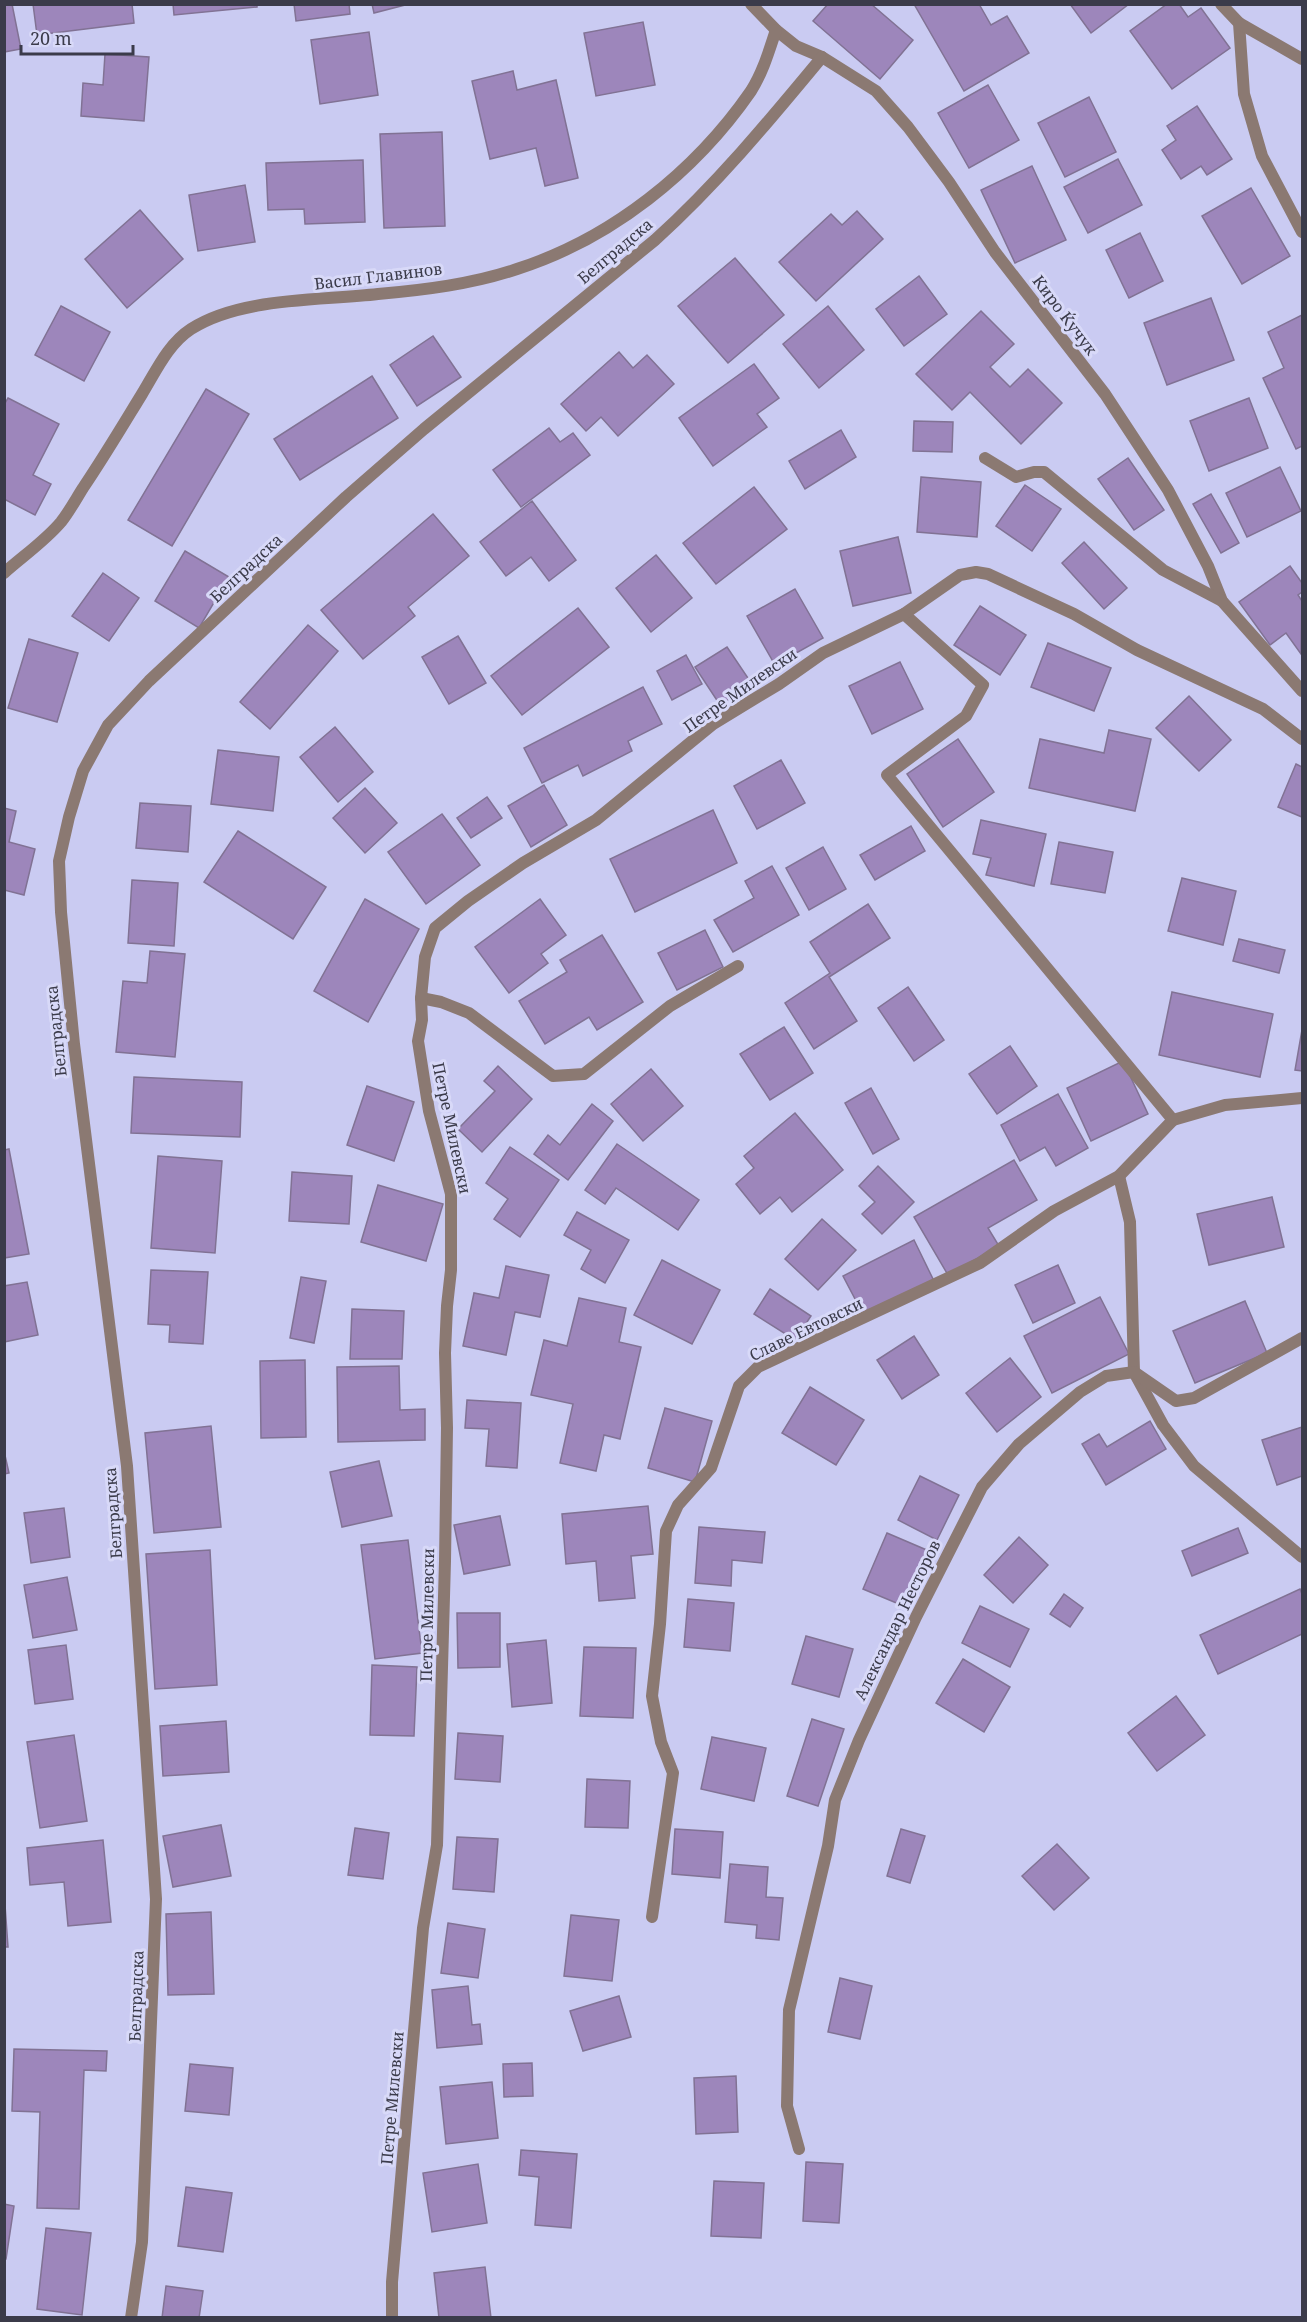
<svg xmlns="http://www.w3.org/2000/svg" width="1307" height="2322" viewBox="0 0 1307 2322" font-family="'Noto Serif',serif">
<rect width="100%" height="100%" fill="#cacbf2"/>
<!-- building -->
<g fill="#9d86bb" stroke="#817294" stroke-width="1.5">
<path d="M4 4H12L21 49 4 52Z"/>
<path d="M33 4H132L134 23 37 35Z"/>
<path d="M173 4H257V7L174 15Z"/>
<path d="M294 4H349L350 14 296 21Z"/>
<path d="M372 4H409L374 13Z"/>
<path d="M828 4H871L913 40 880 79 813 21Z"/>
<path d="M914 4H979L991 25 1007 16 1029 53 964 91Z"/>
<path d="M1070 4H1129L1091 33Z"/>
<path d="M1167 4H1179L1188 17 1201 8 1230 48 1172 89 1130 31Z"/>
<path d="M643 22 655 85 596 96 584 33Z"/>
<path d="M369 32 378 95 320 104 311 40Z"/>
<path d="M105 54 149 57 144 121 81 116 83 83 103 85Z"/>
<path d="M513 71 517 90 556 80 578 178 545 186 536 148 490 159 472 81Z"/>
<path d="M988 85 1019 140 969 168 938 113Z"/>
<path d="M1089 97 1116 152 1065 177 1038 123Z"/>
<path d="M1197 106 1232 159 1207 175 1201 166 1181 179 1162 150 1176 140 1167 126Z"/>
<path d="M442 132 445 226 384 228 380 134Z"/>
<path d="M1118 159 1142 205 1088 233 1064 187Z"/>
<path d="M363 160 365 222 305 224 304 209 268 210 266 163Z"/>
<path d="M1032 166 1066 240 1015 263 981 190Z"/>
<path d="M245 185 255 242 198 251 189 195Z"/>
<path d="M1251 188 1290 256 1242 284 1202 216Z"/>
<path d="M140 210 183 259 127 308 85 259Z"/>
<path d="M857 211 883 239 816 301 779 262 831 214 842 225Z"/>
<path d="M1140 233 1163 281 1129 298 1106 250Z"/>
<path d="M735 258 784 315 728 363 678 306Z"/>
<path d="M919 276 947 314 904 346 876 309Z"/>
<path d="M1211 298 1234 360 1167 385 1144 323Z"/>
<path d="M61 306 110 332 84 381 35 355Z"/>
<path d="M828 306 864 350 819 388 783 344Z"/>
<path d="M981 311 1014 344 990 367 1010 387 1028 369 1062 403 1021 444 970 392 952 410 916 374Z"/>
<path d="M1302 315V446L1296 449 1263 378 1284 368 1268 332Z"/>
<path d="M433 336 461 377 417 406 390 365Z"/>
<path d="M619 352 633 368 647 355 674 384 618 436 601 417 586 431 561 404Z"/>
<path d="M754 364 779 398 757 414 767 427 713 466 679 418Z"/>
<path d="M372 376 398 418 300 480 274 439Z"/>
<path d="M206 389 249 414 172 546 128 520Z"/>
<path d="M8 398 59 424 33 475 51 484 35 515 4 499V405Z"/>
<path d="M1249 398 1268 448 1209 471 1190 421Z"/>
<path d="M914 421 953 422 952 452 913 451Z"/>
<path d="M549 428 560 442 573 433 590 455 521 507 493 470Z"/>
<path d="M841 430 856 457 805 489 789 461Z"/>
<path d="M1128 458 1164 510 1134 530 1098 479Z"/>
<path d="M1280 467 1301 511 1247 537 1226 493Z"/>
<path d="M921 477 981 482 977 537 917 532Z"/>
<path d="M1025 485 1061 509 1032 551 996 526Z"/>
<path d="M754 487 787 529 716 584 683 543Z"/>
<path d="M1211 494 1239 543 1221 553 1193 504Z"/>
<path d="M532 501 576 560 549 581 531 557 506 576 480 542Z"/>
<path d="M433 514 469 556 408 607 415 616 363 659 321 610Z"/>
<path d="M898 537 911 593 853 606 840 551Z"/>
<path d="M1084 542 1127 588 1104 609 1062 563Z"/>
<path d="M185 551 229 577 199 628 155 601Z"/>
<path d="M656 555 692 598 651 632 616 588Z"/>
<path d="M1290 566 1302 583V592L1298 595 1302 601 1301 654 1286 633 1270 645 1239 602Z"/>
<path d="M103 573 139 598 109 641 72 616Z"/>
<path d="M795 589 823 638 775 665 747 616Z"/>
<path d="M980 606 1026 635 1000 675 954 645Z"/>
<path d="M578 608 609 647 522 715 491 676Z"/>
<path d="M308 625 338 651 270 729 240 702Z"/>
<path d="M458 636 486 683 449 704 422 657Z"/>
<path d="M29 639 78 653 57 722 8 708Z"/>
<path d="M1048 643 1111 668 1094 711 1031 687Z"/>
<path d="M727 647 752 684 720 705 695 667Z"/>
<path d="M686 655 702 684 672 700 657 671Z"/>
<path d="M900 662 923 709 872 734 849 686Z"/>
<path d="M643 687 662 724 628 741 632 751 583 776 578 765 542 783 524 748Z"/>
<path d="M1189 696 1231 740 1199 771 1156 728Z"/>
<path d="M335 727 373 772 338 802 300 757Z"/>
<path d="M1109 730 1151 739 1135 811 1029 788 1040 739 1104 753Z"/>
<path d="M958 739 994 792 943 827 907 774Z"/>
<path d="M218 750 279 757 273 811 211 804Z"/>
<path d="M781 760 805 803 757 829 734 786Z"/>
<path d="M1296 764 1302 767V817L1278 807Z"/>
<path d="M544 785 567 825 531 847 508 806Z"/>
<path d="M365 788 397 823 365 853 333 818Z"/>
<path d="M487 797 502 818 471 838 457 818Z"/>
<path d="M140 803 191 806 188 852 136 848Z"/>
<path d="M4 808 16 811 9 842 35 849 24 895 4 890Z"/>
<path d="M713 810 737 863 635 912 610 859Z"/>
<path d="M442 814 480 865 426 904 388 852Z"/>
<path d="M981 820 1046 834 1034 886 986 875 991 858 973 854Z"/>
<path d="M911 826 925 851 875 880 860 855Z"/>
<path d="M238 831 326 887 293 939 204 882Z"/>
<path d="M1059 842 1113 852 1105 893 1051 884Z"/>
<path d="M823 847 846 889 809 910 786 868Z"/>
<path d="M772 866 799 915 733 952 714 920 754 898 745 881Z"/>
<path d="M1182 878 1236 891 1223 945 1168 931Z"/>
<path d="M132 880 178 883 174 946 128 943Z"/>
<path d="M365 899 419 929 368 1022 314 991Z"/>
<path d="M540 899 566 935 541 954 548 963 509 993 475 947Z"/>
<path d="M868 904 890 938 829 977 857 1021 814 1049 785 1003 830 973 810 942Z"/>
<path d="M705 930 723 967 677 990 658 953Z"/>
<path d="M602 935 643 1002 597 1030 589 1017 545 1044 519 1001 567 972 560 960Z"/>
<path d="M1239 939 1285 950 1279 973 1233 961Z"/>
<path d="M150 951 185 954 175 1057 116 1052 123 981 147 983Z"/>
<path d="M908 987 944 1040 914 1061 878 1008Z"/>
<path d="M1172 992 1273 1014 1260 1077 1159 1055Z"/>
<path d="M784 1027 813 1073 770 1100 740 1054Z"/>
<path d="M1302 1030V1071L1295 1070Z"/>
<path d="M1010 1046 1037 1086 997 1114 969 1074Z"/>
<path d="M1123 1061 1148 1114 1091 1141 1067 1088Z"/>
<path d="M498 1066 532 1099 482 1152 458 1129 495 1091 484 1081Z"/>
<path d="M651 1069 683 1106 643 1141 611 1104Z"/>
<path d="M134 1077 242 1082 240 1137 131 1133Z"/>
<path d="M367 1086 414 1102 394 1161 347 1145Z"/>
<path d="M871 1088 899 1139 873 1154 845 1103Z"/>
<path d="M1058 1094 1088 1148 1056 1166 1045 1147 1020 1161 1001 1125Z"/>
<path d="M592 1104 613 1121 568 1180 534 1154 548 1135 560 1145Z"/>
<path d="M795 1113 843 1170 792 1212 780 1197 760 1214 736 1184 754 1168 744 1156Z"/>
<path d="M617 1144 699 1200 678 1230 616 1188 605 1204 585 1190Z"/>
<path d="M510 1147 559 1180 520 1237 494 1219 508 1199 486 1183Z"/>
<path d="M9 1149 29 1254 4 1258V1150Z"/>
<path d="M158 1156 222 1161 215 1253 151 1248Z"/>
<path d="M1014 1160 1037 1200 988 1228 999 1246 948 1275 914 1217Z"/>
<path d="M878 1166 914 1202 882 1234 862 1214 875 1202 859 1186Z"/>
<path d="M292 1172 352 1176 349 1224 289 1221Z"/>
<path d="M378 1185 443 1204 426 1261 361 1242Z"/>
<path d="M1272 1197 1284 1247 1209 1265 1197 1214Z"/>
<path d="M577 1212 629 1240 605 1283 581 1269 591 1250 564 1235Z"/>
<path d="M822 1219 856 1250 818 1290 785 1259Z"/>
<path d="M914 1240 934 1281 864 1316 843 1276Z"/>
<path d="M662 1260 720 1290 692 1344 634 1315Z"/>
<path d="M1058 1265 1075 1303 1033 1323 1015 1285Z"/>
<path d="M506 1266 549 1275 540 1317 515 1312 506 1355 463 1346 474 1293 499 1298Z"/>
<path d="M151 1270 208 1272 203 1344 169 1342 170 1325 148 1324Z"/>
<path d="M301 1277 326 1281 314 1343 290 1338Z"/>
<path d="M27 1282 38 1335 4 1342V1286Z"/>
<path d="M770 1289 811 1316 795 1340 754 1314Z"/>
<path d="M1100 1297 1129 1354 1052 1393 1024 1336Z"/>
<path d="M579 1298 626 1308 619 1342 641 1347 620 1439 604 1435 596 1471 560 1463 573 1404 531 1395 544 1340 567 1346Z"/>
<path d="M1245 1301 1267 1353 1195 1383 1173 1331Z"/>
<path d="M352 1309 404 1311 402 1359H350Z"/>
<path d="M914 1336 939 1375 902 1399 877 1360Z"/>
<path d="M1010 1358 1041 1397 997 1432 966 1393Z"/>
<path d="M305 1360 306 1437 261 1438 260 1361Z"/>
<path d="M399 1366 400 1410 425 1409V1440L338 1442 337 1367Z"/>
<path d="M810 1387 864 1420 836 1465 782 1433Z"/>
<path d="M467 1400 521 1403 517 1468 486 1466 489 1429 465 1428Z"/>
<path d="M665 1408 712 1421 695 1482 648 1468Z"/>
<path d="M1150 1421 1166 1449 1106 1485 1082 1444 1099 1434 1107 1447Z"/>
<path d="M211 1426 221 1527 154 1533 145 1433Z"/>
<path d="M1302 1427V1476L1277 1485 1262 1440Z"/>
<path d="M4 1451 9 1473 4 1474Z"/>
<path d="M379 1461 392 1516 342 1527 330 1472Z"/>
<path d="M920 1476 959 1495 937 1540 898 1520Z"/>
<path d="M648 1506 653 1554 631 1556 635 1598 599 1601 596 1561 566 1564 562 1514Z"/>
<path d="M64 1508 70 1557 31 1563 24 1513Z"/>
<path d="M500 1516 510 1565 464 1574 454 1525Z"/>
<path d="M699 1527 765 1532 762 1563 732 1560 731 1586 695 1583Z"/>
<path d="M1238 1528 1248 1553 1192 1576 1182 1551Z"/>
<path d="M887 1533 929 1551 906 1607 863 1589Z"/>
<path d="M1019 1537 1048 1565 1013 1603 984 1575Z"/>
<path d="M408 1540 422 1653 375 1659 361 1545Z"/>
<path d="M210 1550 217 1685 155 1689 146 1554Z"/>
<path d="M67 1577 77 1630 33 1638 24 1585Z"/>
<path d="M1300 1589 1302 1594V1634L1218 1674 1200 1635Z"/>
<path d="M1064 1594 1083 1608 1070 1627 1050 1614Z"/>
<path d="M688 1599 734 1603 730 1651 684 1647Z"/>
<path d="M980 1606 1029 1629 1010 1667 962 1643Z"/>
<path d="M457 1613H500V1667L458 1668Z"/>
<path d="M806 1636 853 1649 839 1697 792 1684Z"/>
<path d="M546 1640 552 1703 512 1707 507 1644Z"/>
<path d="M66 1645 73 1699 35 1704 28 1650Z"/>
<path d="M584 1647 636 1648 633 1718 580 1716Z"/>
<path d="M963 1659 1010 1687 984 1732 936 1703Z"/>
<path d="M372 1665 417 1667 414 1736 370 1735Z"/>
<path d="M1176 1696 1205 1735 1157 1771 1128 1733Z"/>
<path d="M812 1719 844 1729 818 1806 787 1796Z"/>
<path d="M226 1721 229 1772 163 1776 160 1726Z"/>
<path d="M458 1733 503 1736 500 1782 455 1779Z"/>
<path d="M74 1735 87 1821 40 1828 27 1742Z"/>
<path d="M712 1737 766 1748 754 1801 701 1789Z"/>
<path d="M587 1779 630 1781 628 1828 585 1827Z"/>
<path d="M221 1825 231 1876 173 1887 163 1836Z"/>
<path d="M355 1828 389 1833 383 1879 348 1875Z"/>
<path d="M675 1829 723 1832 720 1878 672 1874Z"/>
<path d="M901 1829 925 1836 910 1883 887 1876Z"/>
<path d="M457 1837 498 1839 494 1892 453 1889Z"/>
<path d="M103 1840 111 1922 68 1926 64 1882 30 1885 27 1848Z"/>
<path d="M1057 1844 1089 1878 1054 1910 1022 1876Z"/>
<path d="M730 1864 768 1867 766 1897 783 1898 779 1940 756 1938 757 1925 725 1922Z"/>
<path d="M4 1891 8 1947H4Z"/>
<path d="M211 1912 214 1994 168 1995 166 1914Z"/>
<path d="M571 1915 619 1920 612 1981 564 1976Z"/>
<path d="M448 1923 485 1929 478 1978 441 1973Z"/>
<path d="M840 1978 872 1986 860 2039 828 2032Z"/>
<path d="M468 1986 472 2025 480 2024 482 2044 437 2048 432 1990Z"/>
<path d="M619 1996 631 2037 583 2051 570 2011Z"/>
<path d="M14 2049 107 2051 106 2071 84 2070 79 2209 37 2208 40 2112 12 2111Z"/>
<path d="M532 2063 533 2096 504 2097 503 2064Z"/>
<path d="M190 2064 233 2068 229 2115 185 2111Z"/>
<path d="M736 2076 738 2132 696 2134 694 2078Z"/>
<path d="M492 2082 498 2138 446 2144 440 2087Z"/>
<path d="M521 2150 577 2154 571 2228 535 2225 539 2177 519 2175Z"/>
<path d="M806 2162 843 2164 839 2223 803 2221Z"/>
<path d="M478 2164 487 2223 432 2232 423 2173Z"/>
<path d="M714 2181 764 2183 761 2238 711 2236Z"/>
<path d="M186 2187 232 2193 223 2252 178 2246Z"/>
<path d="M4 2204 14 2206 6 2259H4Z"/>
<path d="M46 2228 91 2233 82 2315 37 2309Z"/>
<path d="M485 2267 491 2318H439L434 2273Z"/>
<path d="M166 2286 203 2291 199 2318H162Z"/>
</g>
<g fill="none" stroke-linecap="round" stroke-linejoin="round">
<!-- minor -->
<g stroke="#8b7972" stroke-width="12">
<path d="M751 4 776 30 796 46 822 57 876 91 908 127 949 182 995 252 1105 394 1168 490 1208 566 1222 601 1302 691"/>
<path d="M1221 4 1239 23 1244 94 1262 156 1302 232"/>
<path d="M1239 23 1302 59"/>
<path d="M985 458 1016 477 1034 472H1044L1163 570 1222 601"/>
<path d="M4 573C23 556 45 541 61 522 69 512 76 499 83 488 104 457 123 425 142 394 156 371 168 344 191 329 241 297 319 301 378 294 424 290 473 284 517 269 611 239 695 172 751 91 763 72 769 51 776 30"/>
<path d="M904 614 983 685 966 716 887 775 1173 1120"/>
<path d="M421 998 441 1002 469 1013 553 1076 584 1074 670 1006 738 966"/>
<path d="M1173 1120 1225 1105 1302 1098"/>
<path d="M1119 1176 1130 1222 1134 1372 1163 1425 1194 1466 1302 1557"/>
<path d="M652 1917 673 1773 661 1742 652 1696 660 1624 666 1531 678 1505 711 1468 739 1386 758 1367 980 1263 1054 1211 1119 1176 1173 1120"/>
<path d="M799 2149 787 2106 789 2010 828 1846 835 1800 859 1740 916 1617 982 1487 1019 1444 1080 1392 1106 1376 1134 1372 1176 1401 1194 1398 1302 1338"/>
<path d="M131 2318 142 2242 156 1899 127 1466 74 1044 61 912 59 861 69 817 83 771 108 725 149 681 346 497 424 429 655 240C717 184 769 121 822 57"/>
<path d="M392 2318V2282L423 1928 437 1845 445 1561 447 1428 445 1353 447 1306 451 1270V1194L429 1111 418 1041 422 1020 421 998 425 957 435 928 468 901 523 863 596 820 713 724 779 684 823 653 904 614 960 575 976 572 988 574 1074 614 1137 650 1263 709 1302 739"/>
</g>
</g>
<g text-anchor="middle" stroke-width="6" stroke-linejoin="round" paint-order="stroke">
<!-- street labels -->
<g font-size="16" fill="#3b3b4a" stroke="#d8d9f8">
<text transform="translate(615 251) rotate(-40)" y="6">Белградска</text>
<text transform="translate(378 276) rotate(-7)" y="6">Васил Главинов</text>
<text transform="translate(1065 315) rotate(53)" y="6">Киро Ќучук</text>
<text transform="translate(246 568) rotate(-43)" y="6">Белградска</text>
<text transform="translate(740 690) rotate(-35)" y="6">Петре Милевски</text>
<text transform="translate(56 1031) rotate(-96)" y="6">Белградска</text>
<text transform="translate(452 1128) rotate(78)" y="6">Петре Милевски</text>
<text transform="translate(806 1329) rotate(-26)" y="6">Славе Евтовски</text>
<text transform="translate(113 1513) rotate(-94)" y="6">Белградска</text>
<text transform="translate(427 1615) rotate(-89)" y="6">Петре Милевски</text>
<text transform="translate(897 1620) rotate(-64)" y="6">Александар Несторов</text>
<text transform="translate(136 1996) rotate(-88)" y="6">Белградска</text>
<text transform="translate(392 2098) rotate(-85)" y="6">Петре Милевски</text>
</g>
</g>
<!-- border -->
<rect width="1307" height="2322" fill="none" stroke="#3b3b4a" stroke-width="12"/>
<!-- scale -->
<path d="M21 45v9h112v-9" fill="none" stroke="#3b3b4a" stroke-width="3"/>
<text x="30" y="45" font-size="18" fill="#3b3b4a" stroke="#d8d9f8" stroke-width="4.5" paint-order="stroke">20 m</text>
</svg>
